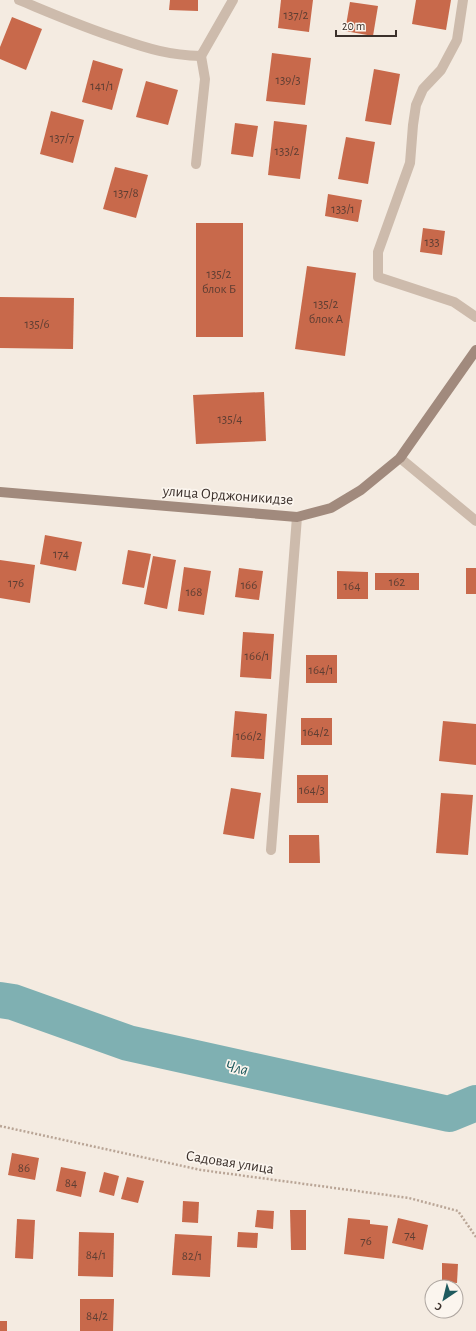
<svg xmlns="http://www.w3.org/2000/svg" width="476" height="1331" viewBox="0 0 476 1331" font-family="'Alegreya Sans',sans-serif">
<rect width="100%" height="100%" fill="#f4ebe1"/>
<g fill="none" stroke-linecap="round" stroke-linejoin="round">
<!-- river -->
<path stroke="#7fb0b2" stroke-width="36" d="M0 1000 13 1002 128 1043 449 1114 476 1103"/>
</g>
<!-- building -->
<g fill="#c8694b">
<path d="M170 0H198V11L169 10Z"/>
<path d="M281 0H313L309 32 278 28Z"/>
<path d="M416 0H451L446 30 412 24Z"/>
<path d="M350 2 378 6 373 36 345 31Z"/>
<path d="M12 17 42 29 26 70 0 59V47Z"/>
<path d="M272 53 311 58 305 105 266 101Z"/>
<path d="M93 60 123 69 112 110 82 102Z"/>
<path d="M374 69 400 74 391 125 365 121Z"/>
<path d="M146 81 178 90 168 125 136 117Z"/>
<path d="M51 111 84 120 73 163 40 154Z"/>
<path d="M274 121 307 125 300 179 268 175Z"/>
<path d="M235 123 258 126 253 157 231 154Z"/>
<path d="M346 137 375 142 368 184 338 179Z"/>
<path d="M115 167 148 175 136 218 103 209Z"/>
<path d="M328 194 362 200 358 222 325 216Z"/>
<rect x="196" y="223" width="47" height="114"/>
<path d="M423 228 445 231 442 255 420 252Z"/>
<path d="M307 266 356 273 345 356 295 349Z"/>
<path d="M0 297 74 298 73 349 0 348Z"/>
<path d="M264 392 266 441 196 444 193 395Z"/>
<path d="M45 535 82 542 76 571 40 564Z"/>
<path d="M128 550 151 554 144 588 122 584Z"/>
<path d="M153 556 176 560 167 609 144 604Z"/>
<path d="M0 560 35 565 30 603 0 598Z"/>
<path d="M184 567 211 571 204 615 178 611Z"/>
<path d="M239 568 263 571 259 600 235 597Z"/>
<rect x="466" y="568" width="10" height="26"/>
<path d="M337 571 368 572V599H337Z"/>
<rect x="375" y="573" width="44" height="17"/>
<path d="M243 632 274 634 271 679 240 677Z"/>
<rect x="306" y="655" width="31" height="28"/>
<path d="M235 711 267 714 264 759 231 757Z"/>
<rect x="301" y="718" width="31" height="27"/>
<path d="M443 721 476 724V765L439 761Z"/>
<rect x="297" y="775" width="31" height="28"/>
<path d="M231 788 261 793 254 839 223 834Z"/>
<path d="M441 793 473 795 468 855 436 853Z"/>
<path d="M289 835H319L320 863H289Z"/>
<path d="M12 1153 39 1158 35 1180 8 1175Z"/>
<path d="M61 1167 86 1172 81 1197 56 1191Z"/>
<path d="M104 1172 119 1176 114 1196 99 1192Z"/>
<path d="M127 1177 144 1181 138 1203 121 1199Z"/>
<path d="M183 1201 199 1202 198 1223 182 1222Z"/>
<path d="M257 1210 274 1211 273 1229 255 1227Z"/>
<path d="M290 1210H306V1250H291Z"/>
<path d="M348 1218 370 1220V1224L388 1226 384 1259 344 1254Z"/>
<path d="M398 1218 428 1225 423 1250 392 1243Z"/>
<path d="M17 1219 35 1220 33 1259 15 1258Z"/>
<path d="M79 1232 114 1233 113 1277 78 1276Z"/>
<path d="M238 1232 258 1233 257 1248 237 1247Z"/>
<path d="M175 1234 212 1236 210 1277 172 1275Z"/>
<path d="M442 1263 458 1264 457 1283 442 1282Z"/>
<path d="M80 1299H114L113 1331H80Z"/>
<rect x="0" y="1321" width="7" height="10"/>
</g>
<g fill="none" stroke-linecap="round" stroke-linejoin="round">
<!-- path -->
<path stroke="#b9a596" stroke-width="2.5" stroke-dasharray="2 2" stroke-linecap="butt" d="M0 1126 201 1170 409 1198 458 1211 476 1237"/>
<!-- lane -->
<g stroke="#cdbbac" stroke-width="10">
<path d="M463 0 457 40 441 70 423 89 416 105 413 125 410 163 378 252V277L454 302 476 317"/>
<path d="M196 164 205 79 201 56"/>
<path d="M271 850 297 517"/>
</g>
<!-- street -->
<g stroke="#cdbbac" stroke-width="10">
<path d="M19 0C53 14 85 28 120 39 149 49 169 55 201 56L233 0"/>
<path d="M400 458 476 521"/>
</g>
<!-- secondary -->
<path stroke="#a18a7d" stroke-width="10" d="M0 492 297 517 331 508 361 490 400 458 476 350"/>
</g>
<g text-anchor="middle" stroke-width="3.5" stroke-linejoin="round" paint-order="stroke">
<!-- number labels -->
<g font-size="13" fill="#5e3e33">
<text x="296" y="19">137/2</text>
<text x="288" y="84">139/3</text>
<text x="102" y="90">141/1</text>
<text x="62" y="142">137/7</text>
<text x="287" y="155">133/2</text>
<text x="126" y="197">137/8</text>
<text x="343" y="213">133/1</text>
<text x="432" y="246">133</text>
<text x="219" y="278">135/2<tspan x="219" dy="15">блок Б</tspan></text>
<text x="326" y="308">135/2<tspan x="326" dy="15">блок А</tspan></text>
<text x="37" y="328">135/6</text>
<text x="230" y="423">135/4</text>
<text x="61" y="558">174</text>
<text x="397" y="586">162</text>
<text x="16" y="587">176</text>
<text x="249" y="589">166</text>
<text x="352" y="590">164</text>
<text x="194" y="596">168</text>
<text x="257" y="660">166/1</text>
<text x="321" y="674">164/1</text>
<text x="316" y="736">164/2</text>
<text x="249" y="740">166/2</text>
<text x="312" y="794">164/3</text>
<text x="24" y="1172">86</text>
<text x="71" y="1187">84</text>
<text x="410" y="1239">74</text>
<text x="366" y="1245">76</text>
<text x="96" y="1259">84/1</text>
<text x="192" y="1260">82/1</text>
<text x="97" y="1320">84/2</text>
</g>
<!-- street labels -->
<g font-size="15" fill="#3b302b" stroke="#fbf5ee">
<text transform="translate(228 495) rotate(4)" y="5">улица Орджоникидзе</text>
<text transform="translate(230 1162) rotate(9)" y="5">Садовая улица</text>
</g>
<!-- water labels -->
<g font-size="16" font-style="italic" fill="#1f5a5e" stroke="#fbf5ee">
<text transform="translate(237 1067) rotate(12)" y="6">Чла</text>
</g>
</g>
<!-- north arrow -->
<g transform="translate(444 1299) rotate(215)"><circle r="19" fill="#fbf5ee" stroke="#aea6a0"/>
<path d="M0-3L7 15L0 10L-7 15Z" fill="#1f5a5e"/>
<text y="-6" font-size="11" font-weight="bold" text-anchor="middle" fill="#3b302b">С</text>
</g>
<!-- scale -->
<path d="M336 30v6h60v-6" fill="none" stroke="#3b302b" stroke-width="2"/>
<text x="342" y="30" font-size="12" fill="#3b302b" stroke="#fbf5ee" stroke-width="3" paint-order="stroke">20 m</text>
</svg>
